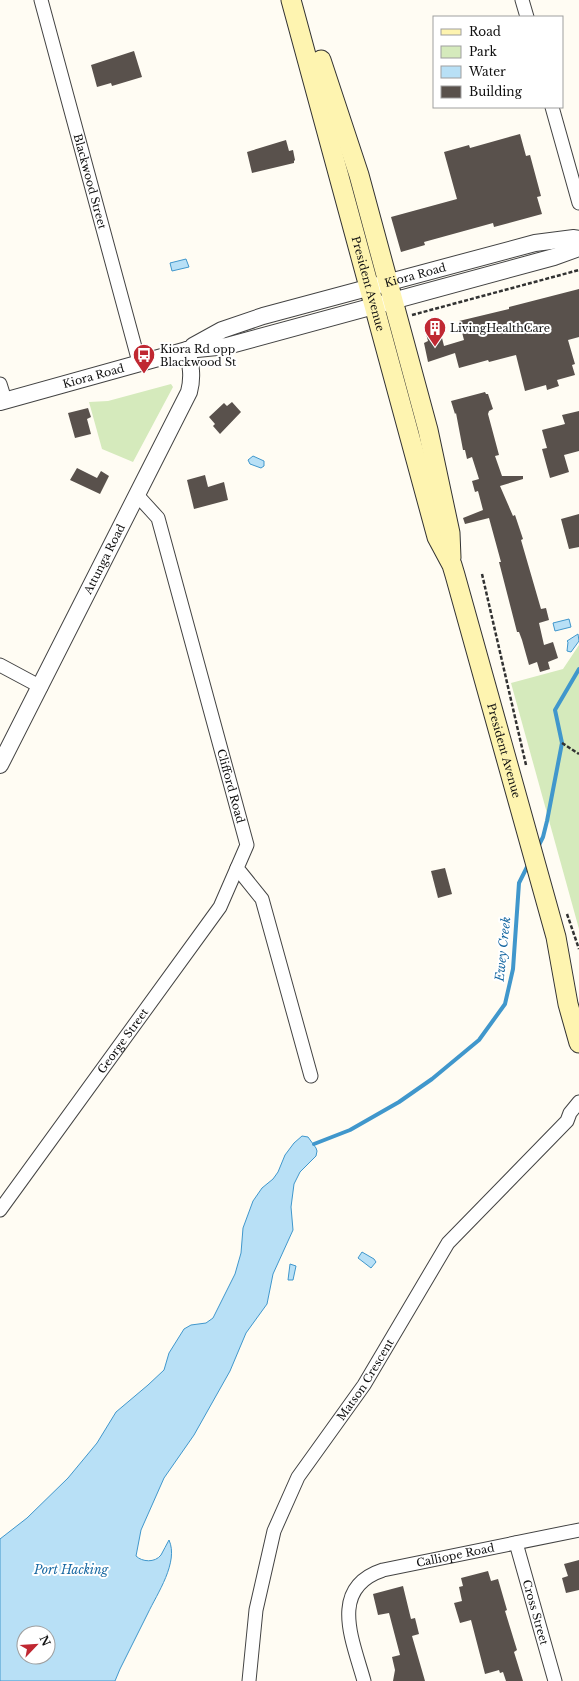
<svg xmlns="http://www.w3.org/2000/svg" width="579" height="1681" viewBox="0 0 579 1681" font-family="'Libre Baskerville',serif">
<rect width="100%" height="100%" fill="#fffcf3"/>
<!-- green -->
<g fill="#d5eabc">
<path d="M171 384 173 387 133 462 102 449 89 402 108 401Z"/>
<path d="M579 645V929L511 683 563 669Z"/>
</g>
<!-- water -->
<g fill="#b8e0f6" stroke="#4097cc" fill-rule="evenodd">
<path d="M186 259 189 267 172 271 170 263Z"/>
<path d="M253 456 264 461V466L261 468 250 464 248 460Z"/>
<path d="M569 619 571 627 555 631 553 623Z"/>
<path d="M578 634 579 641 571 652 567 651 568 642 567 641Z"/>
<path d="M302 1136 308 1137 316 1148 317 1151 316 1156 300 1172 294 1184 291 1207 293 1230 273 1274 267 1304 246 1333 230 1371 194 1435 164 1478 141 1530 136 1556C142 1562 155 1563 161 1555 164 1550 166 1545 169 1540 179 1562 157 1594 148 1613 139 1632 129 1650 120 1669L115 1681H0V1539L27 1518 68 1478 97 1443 116 1412 148 1385 164 1370 169 1353 184 1329 191 1325 206 1323 213 1318 235 1274 241 1253 243 1228 253 1201 262 1188 273 1179 278 1172 285 1155 294 1143ZM24 1633H48V1657H24Z"/>
<path d="M362 1252 374 1259 376 1262 371 1268 358 1258Z"/>
<path d="M290 1264 296 1266 293 1280H288Z"/>
</g>
<g fill="none" stroke-linecap="round" stroke-linejoin="round">
<!-- stream -->
<g stroke="#4097cc" stroke-width="4">
<path d="M538 847 543 837 547 821 562 743 555 710 579 669"/>
<path d="M314 1144 350 1130 399 1102 432 1079 479 1040 505 1004 513 969 519 883 529 863"/>
</g>
</g>
<!-- building -->
<g fill="#59514c">
<path d="M134 51 142 77 112 86 111 83 97 87 91 65Z"/>
<path d="M520 134 526 156 530 155 541 196 537 197 542 214 494 227 493 223 424 242 425 245 401 252 391 217 457 199 444 152 469 145 470 148Z"/>
<path d="M286 140 289 151 293 150 295 160 294 161V163L252 173 247 152Z"/>
<path d="M579 289V337L568 340 575 364 572 365 575 375 557 380 559 386 547 390 546 385 525 391 516 355 489 362 488 360 459 368 455 353 428 362 424 343 428 341 425 330 439 326 444 346 464 340 459 321 509 309V307Z"/>
<path d="M485 392 486 394H488L493 409 489 411 488 414 499 455 495 456 502 476H523V479L500 486 513 516 515 515 523 539 521 540 541 609 546 608 549 620 539 623 544 645 553 642 558 658 548 662 550 669 540 672 537 662 529 665 522 640 519 632H517L499 562H501L489 518 465 524 463 518 483 510 478 491 475 492 472 481 479 479 472 457 467 459 465 450H463L456 413 455 414 451 401Z"/>
<path d="M232 402 241 412 220 434 213 426 215 424 209 417 224 403 227 406Z"/>
<path d="M88 408 91 417 87 419 91 434 75 438 68 413Z"/>
<path d="M579 411V451L564 455 569 472 550 478 542 449 547 448 542 430 565 424 562 415Z"/>
<path d="M77 468 97 478 101 471 109 476 100 494 70 480Z"/>
<path d="M205 475 208 487 224 482 228 500 194 509 187 480Z"/>
<path d="M579 514V547L569 549 561 519Z"/>
<path d="M445 868 452 894 438 898 431 871Z"/>
<path d="M579 1560V1590L566 1593 562 1578 568 1576 564 1564Z"/>
<path d="M488 1571 491 1581 498 1579 507 1610 505 1611 517 1650 514 1652 523 1681H506L503 1672 500 1673 499 1670 485 1674 471 1620 460 1623 454 1603 462 1601 459 1587 463 1586 461 1578Z"/>
<path d="M403 1586 411 1619 415 1618 419 1634 412 1636 425 1681H393L395 1670 392 1657 400 1655 389 1613 378 1615 373 1594Z"/>
</g>
<g fill="none" stroke-linecap="round" stroke-linejoin="round">
<!-- minor casing -->
<g stroke="#434343" stroke-width="15">
<g id="minor">
<path id="s1" d="M41 0 139 362"/>
<path d="M522 0 527 17"/>
<path d="M552 107 579 203"/>
<path d="M0 384 5 400"/>
<path id="s2" d="M137 495 158 518 247 845 237 868 262 899 311 1076"/>
<path d="M0 665 41 687"/>
<path id="s3" d="M0 1210 220 907 237 868"/>
<path id="s4" d="M516 1543 555 1681"/>
<path id="s5" d="M249 1681 256 1610 274 1531 298 1477 364 1385 448 1243 567 1121 570 1113 579 1102"/>
<path id="s6" d="M364 1681C353 1641 328 1588 383 1570L579 1530"/>
</g>
</g>
<!-- tertiary casing -->
<g stroke="#434343" stroke-width="18">
<g id="tertiary">
<path id="s7" d="M193 346 222 330 263 316 535 243 574 238 579 239"/>
<path id="s8" d="M0 402 187 350 227 346 554 257 579 248"/>
<path id="s9" d="M0 765 189 392C193 377 191 365 187 350"/>
</g>
</g>
<!-- secondary casing -->
<g stroke="#323232" stroke-width="21">
<g id="secondary">
<path id="s10" d="M291 0 437 537 452 565 455 575 556 937 568 1004 579 1043"/>
<path d="M321 60 359 175 428 430 450 533 451 558"/>
</g>
</g>
<!-- path -->
<g stroke="#323232" stroke-width="2.5" stroke-dasharray="4 2" stroke-linecap="butt">
<path d="M412 315 579 270"/>
<path d="M482 574 526 765"/>
<path d="M562 743 579 754"/>
<path d="M567 914 579 949"/>
</g>
<!-- minor -->
<use href="#minor" stroke="#fff" stroke-width="13"/>
<!-- tertiary -->
<use href="#tertiary" stroke="#fff" stroke-width="16"/>
<!-- secondary -->
<use href="#secondary" stroke="#fef4b0" stroke-width="19"/>
</g>
<!-- icons -->
<defs>
<g id="building-pin" transform="scale(1.15)"><path d="M0 17L-7.5 6A9.5 9.5 0 1 1 7.5 6Z" fill="#c02832" stroke="#fff"/><path d="M-4-6H4V6H1V3H-1V6H-4ZM-2.5-4.3h1.7v1.8h-1.7ZM.8-4.3h1.7v1.8H.8ZM-2.5-1h1.7V.8h-1.7ZM.8-1h1.7V.8H.8Z" fill="#fff"/></g>
<g id="bus-pin" transform="scale(1.15)"><path d="M0 17L-7.5 6A9.5 9.5 0 1 1 7.5 6Z" fill="#c02832" stroke="#fff"/><path d="M-5-6H5V4H4V6H2V4H-2V6H-4V4H-5ZM-3.5-4V0h7V-4ZM-3.5 1.2v1.5H-2V1.2ZM2 1.2v1.5H3.5V1.2Z" fill="#fff"/></g>
</defs>
<g fill-rule="evenodd">
<use href="#building-pin" x="435" y="328"/>
<use href="#bus-pin" x="144" y="355"/>
</g>
<g text-anchor="middle" stroke-width="4" stroke-linejoin="round" paint-order="stroke">
<!-- street labels -->
<g font-size="11" fill="#101010" stroke="#fff">
<text dy="4" stroke="none"><textPath href="#s1" startOffset="188">Blackwood Street</textPath></text>
<text dy="4" stroke="none"><textPath href="#s7" startOffset="234">Kiora Road</textPath></text>
<text dy="4" stroke="none"><textPath href="#s10" startOffset="294">President Avenue</textPath></text>
<text dy="4" stroke="none"><textPath href="#s8" startOffset="97">Kiora Road</textPath></text>
<text dy="4" stroke="none"><textPath href="#s9" startOffset="231">Attunga Road</textPath></text>
<text dy="4" stroke="none"><textPath href="#s10" startOffset="781">President Avenue</textPath></text>
<text dy="4" stroke="none"><textPath href="#s2" startOffset="309">Clifford Road</textPath></text>
<text dy="4" stroke="none"><textPath href="#s3" startOffset="209">George Street</textPath></text>
<text dy="4" stroke="none"><textPath href="#s5" startOffset="330">Matson Crescent</textPath></text>
<text dy="4" stroke="none"><textPath href="#s6" startOffset="203">Calliope Road</textPath></text>
<text dy="4" stroke="none"><textPath href="#s4" startOffset="72">Cross Street</textPath></text>
</g>
<!-- poi labels -->
<g font-size="11" fill="#101010" stroke="#fff" text-anchor="start">
<text x="450" y="332">LivingHealthCare</text>
<text x="160" y="353">Kiora Rd opp<tspan x="160" dy="13">Blackwood St</tspan></text>
</g>
<!-- water labels -->
<g font-size="12" font-style="italic" fill="#1969a2" stroke="#fff">
<text transform="translate(503 949) rotate(-84)" y="4">Ewey Creek</text>
<text x="71" y="1574">Port Hacking</text>
</g>
</g>
<!-- legend -->
<rect x="433" y="16" width="130" height="92" fill="#ffffff" stroke="#9f9f9f"/>
<rect x="441" y="29" width="20" height="6" fill="#fef4b0" stroke="#9f9f9f"/>
<text x="469" y="36" font-size="12" fill="#101010">Road</text>
<rect x="441" y="46" width="20" height="12" fill="#d5eabc" stroke="#9f9f9f"/>
<text x="469" y="56" font-size="12" fill="#101010">Park</text>
<rect x="441" y="66" width="20" height="12" fill="#b8e0f6" stroke="#9f9f9f"/>
<text x="469" y="76" font-size="12" fill="#101010">Water</text>
<rect x="441" y="86" width="20" height="12" fill="#59514c" stroke="#9f9f9f"/>
<text x="469" y="96" font-size="12" fill="#101010">Building</text>
<!-- north arrow -->
<g transform="translate(36 1645) rotate(65)"><circle r="19" fill="#ffffff" stroke="#9f9f9f"/>
<path d="M0-3L7 15L0 10L-7 15Z" fill="#c02832"/>
<text y="-6" font-size="11" font-weight="bold" text-anchor="middle" fill="#101010">N</text>
</g>
</svg>
